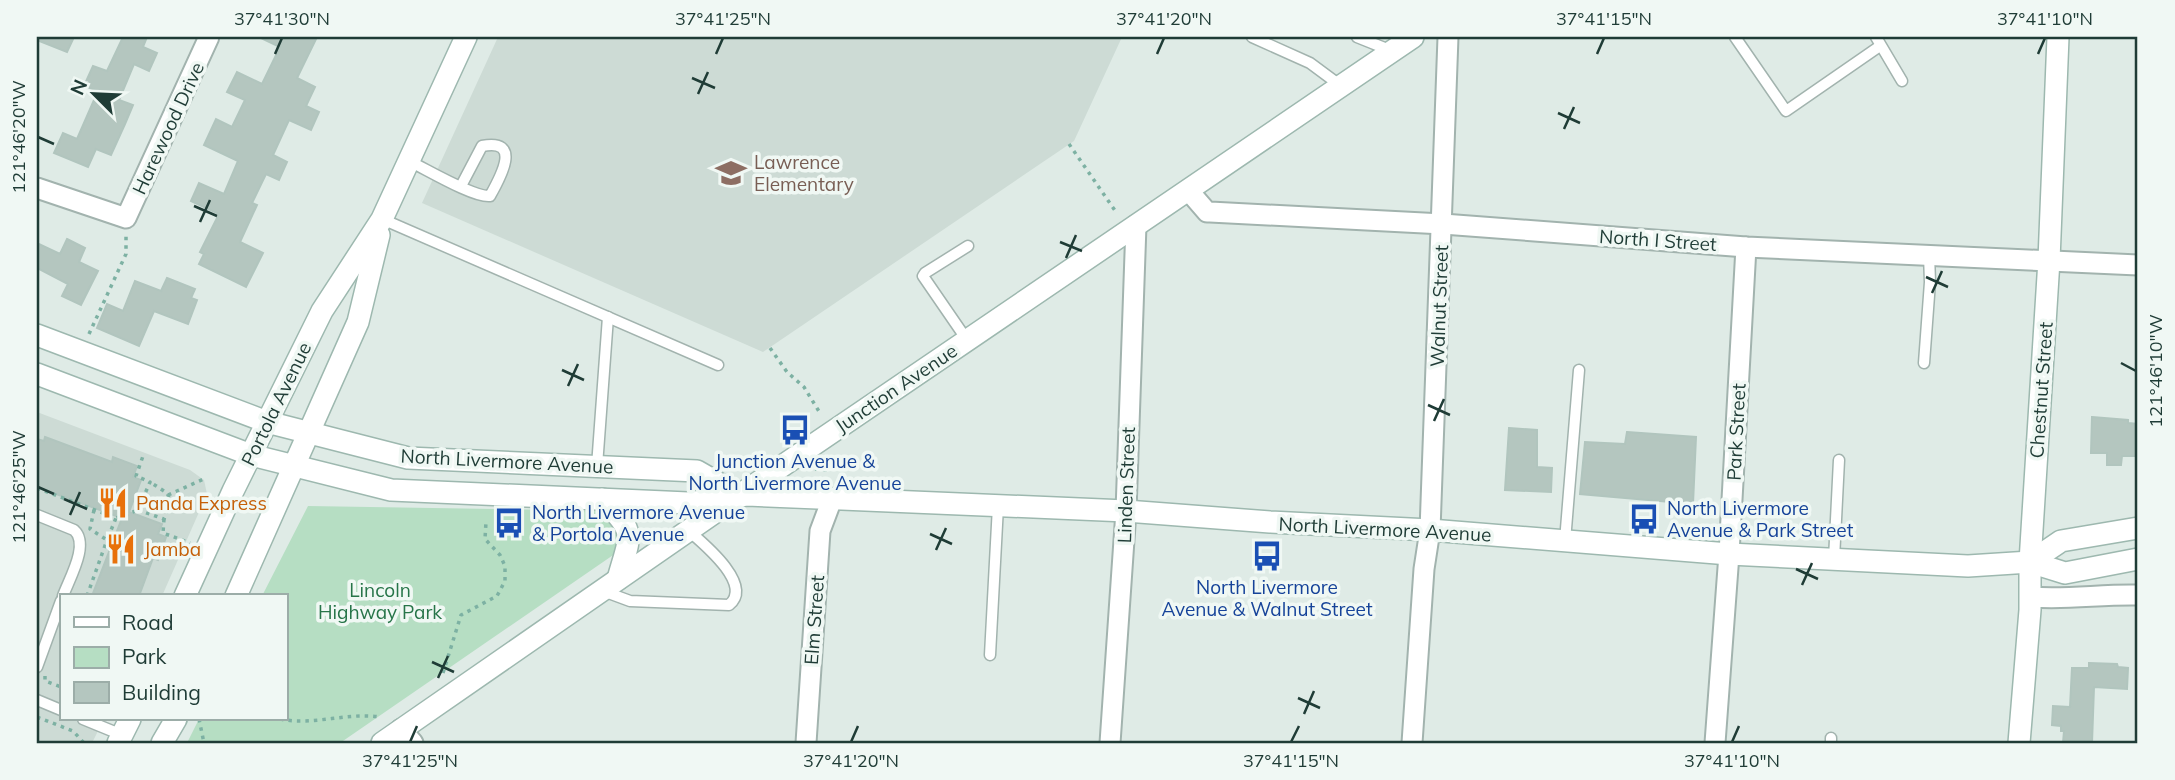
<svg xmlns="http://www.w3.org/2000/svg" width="2175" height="780" viewBox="0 0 2175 780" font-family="Mulish,sans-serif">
<rect width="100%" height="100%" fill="#dfebe6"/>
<!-- built -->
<g fill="#cddbd5">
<path d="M498 37H1122L1074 141 763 352 422 203Z"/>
<path d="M37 412 190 470 204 480 207 494 162 596H61V719H104L92 743H37Z"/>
</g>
<!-- green -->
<path fill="#b6dec3" d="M308 506 620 511 635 540 340 743H187L199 719H285V596H262Z"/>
<!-- building -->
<g fill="#b4c6bf" stroke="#b1c5be" stroke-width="2">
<path d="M37 37H74L67 52 37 40Z"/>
<path d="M123 37H147L143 47 157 53 149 71 134 64 119 100 133 105 125 124 111 155 96 149 88 167 54 153 63 133 77 139 98 91 84 86 93 66 107 71Z"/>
<path d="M259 37H317L297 78 315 87 306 106 319 112 311 130 289 120 273 155 287 162 279 180 266 174 252 203 257 205 240 242 263 253 246 287 199 264 204 254 200 252 219 214 191 201 199 183 224 194 238 161 204 145 216 119 232 127 245 100 227 92 237 72 262 84 280 47Z"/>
<path d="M67 239 85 248 79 262 98 271 81 305 62 296 68 284 37 268V243L60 254Z"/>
<path d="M167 278 195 289 191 298 197 300 188 324 154 311 139 346 97 328 107 304 123 311 135 281 161 291Z"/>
<path d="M2092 417 2128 420V423L2138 424V456H2122L2121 465H2107V453H2091Z"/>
<path d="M1509 428 1537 430V467L1552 468 1551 492 1505 490Z"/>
<path d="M1627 432 1696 437 1693 504 1580 494 1585 442 1625 444Z"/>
<path d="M45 437 112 462 113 457 137 466 133 477 141 480 129 512 162 524 158 534 166 537 158 560 153 558 139 596H92L122 518 37 487V439L44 441Z"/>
<path d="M2089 663 2117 664 2118 667 2128 668 2127 689 2094 687 2092 743H2063L2064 731H2061V726L2052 725 2053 706 2070 707 2072 668H2089Z"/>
</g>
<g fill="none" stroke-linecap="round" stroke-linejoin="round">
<!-- lane casing -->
<g stroke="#a2b3ae" stroke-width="13">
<g id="lane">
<path d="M1252 37 1310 63 1341 86"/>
<path d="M1357 37 1392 51"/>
<path d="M1735 37 1786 111 1880 46"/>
<path d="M1876 37 1902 81"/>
<path d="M409 161C426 169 474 198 490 196 500 178 523 138 482 146L461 186"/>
<path d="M382 219 718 365"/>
<path d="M967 340 923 276 925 273 968 246"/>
<path d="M1924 363 1930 282 1929 255"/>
<path d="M597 466 608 317"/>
<path d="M37 515 74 530C90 544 69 579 63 596"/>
<path d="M1565 541 1579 370"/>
<path d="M1834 559 1839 460"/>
<path d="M603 591 630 601 729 605C754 585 704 544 689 531"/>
<path d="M990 655 998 506"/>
<path d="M37 667 61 601"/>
<path d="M37 700 61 710"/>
<path d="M83 719 122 735"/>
<path d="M1831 743V738"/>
</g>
</g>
<!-- street casing -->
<g stroke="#a2b3ae" stroke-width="23">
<g id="street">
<path d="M37 188 126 218 209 37"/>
<path d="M1188 190 1207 212H1210L1443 224 1746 247 2138 265"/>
<path d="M2031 597C2067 600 2102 594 2138 595"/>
<path d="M401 729 413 743"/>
<path d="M806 743 820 531 832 499"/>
<path d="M1110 743 1126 511 1136 225"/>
<path d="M1412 743 1424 569 1430 530 1448 37"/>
<path d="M1715 743 1729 554 1746 247"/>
</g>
</g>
<!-- secondary casing -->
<g stroke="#9db8af" stroke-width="24">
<g id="secondary">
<path d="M37 335 267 422 408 458 697 471 739 495"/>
<path d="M37 374 251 455 391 490 688 503 747 495 1126 511 1270 522 1430 530 1729 554 1968 566 2030 562 2065 573 2138 559"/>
<path d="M602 499C638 533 630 535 618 579"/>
<path d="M2030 562 2061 541 2138 528"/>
<path d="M185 596 233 491 322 311 382 219 466 37"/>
<path d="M236 596 358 322 379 235"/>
<path d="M118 743 130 719"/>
<path d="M162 743 176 719"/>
<path d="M382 743 747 490 1413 37"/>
<path d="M2019 743 2030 610V562L2049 260 2058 37"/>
</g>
</g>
<!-- path -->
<g stroke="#7db1a3" stroke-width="3.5" stroke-dasharray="3.5 5" stroke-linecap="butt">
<path d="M1069 144 1116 212"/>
<path d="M89 334 126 254V234"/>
<path d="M770 348 787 372 804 387 820 413"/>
<path d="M815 469 832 470"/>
<path d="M37 488 116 518 138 510 150 482 136 476 143 456"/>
<path d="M168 495 206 478"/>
<path d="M94 510 90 529 107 540 116 518"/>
<path d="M138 510 164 519 171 502 167 493 150 482"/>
<path d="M164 519 163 533 190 543"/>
<path d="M87 596 107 540"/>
<path d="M443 673 461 615 497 596 505 581V566L500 555 485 539 486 522"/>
<path d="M45 676V681L61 687"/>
<path d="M37 717 73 731 84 743"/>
<path d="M199 719 204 743"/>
<path d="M280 719C313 726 347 712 380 717"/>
</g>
<!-- lane -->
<use href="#lane" stroke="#fff" stroke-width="10"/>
<!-- street -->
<use href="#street" stroke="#fff" stroke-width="19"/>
<!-- secondary -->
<use href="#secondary" stroke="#fff" stroke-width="21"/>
</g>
<!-- ticks -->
<path fill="none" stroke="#1f3c36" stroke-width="2.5" d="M275 54 282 38M716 54 723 38M1157 54 1164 38M1597 54 1604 38M2038 54 2045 38M692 78 715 88M698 94 708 72M1558 113 1580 123M1564 129 1574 107M38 137 54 144M194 206 217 216M200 222 210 200M1060 242 1082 251M1066 258 1076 235M1926 277 1948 287M1932 293 1942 271M2121 363 2136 371M562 370 584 380M568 386 578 364M1428 405 1450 415M1434 421 1444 399M38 487 54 494M64 499 87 509M70 515 80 492M930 534 952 544M936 550 946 528M1796 569 1818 579M1802 585 1812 563M432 662 454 672M438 678 448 656M1298 698 1320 708M1304 714 1314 691M410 742 417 726M851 742 858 726M1291 742 1299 726M1732 742 1739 726"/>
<!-- icons -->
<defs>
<g id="school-bare" transform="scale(2.415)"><path d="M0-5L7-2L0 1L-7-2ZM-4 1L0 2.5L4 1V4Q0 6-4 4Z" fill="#8d6e63" stroke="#f0f8f4" stroke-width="2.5" paint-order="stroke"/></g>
<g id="bus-bare" transform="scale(2.415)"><path d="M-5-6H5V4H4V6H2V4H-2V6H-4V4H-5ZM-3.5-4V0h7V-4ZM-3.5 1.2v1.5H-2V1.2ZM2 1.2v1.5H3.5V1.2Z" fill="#1a4fb4" stroke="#f0f8f4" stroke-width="2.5" paint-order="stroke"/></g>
<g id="restaurant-bare" transform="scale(2.415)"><path d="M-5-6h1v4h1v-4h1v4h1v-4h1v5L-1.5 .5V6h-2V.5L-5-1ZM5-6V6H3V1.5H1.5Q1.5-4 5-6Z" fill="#e8710a" stroke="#f0f8f4" stroke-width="2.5" paint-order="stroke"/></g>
</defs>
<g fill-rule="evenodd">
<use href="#school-bare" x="731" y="173"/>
<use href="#bus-bare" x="795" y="430"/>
<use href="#restaurant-bare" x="113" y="503"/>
<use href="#bus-bare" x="1644" y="519"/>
<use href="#bus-bare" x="509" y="523"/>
<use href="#restaurant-bare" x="121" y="549"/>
<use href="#bus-bare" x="1267" y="556"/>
</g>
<g text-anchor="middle" stroke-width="7" stroke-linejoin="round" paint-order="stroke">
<!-- street labels -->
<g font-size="19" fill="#1f3c36" stroke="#f0f8f4">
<text transform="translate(168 128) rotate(-65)" y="7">Harewood Drive</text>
<text transform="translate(1658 240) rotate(4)" y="7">North I Street</text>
<text transform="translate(1439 306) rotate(-88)" y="7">Walnut Street</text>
<text transform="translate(896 388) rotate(-34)" y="7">Junction Avenue</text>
<text transform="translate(2041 390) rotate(-86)" y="7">Chestnut Street</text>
<text transform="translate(276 404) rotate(-64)" y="7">Portola Avenue</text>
<text transform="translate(1736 432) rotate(-87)" y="7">Park Street</text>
<text transform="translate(507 461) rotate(3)" y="7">North Livermore Avenue</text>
<text transform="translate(1126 485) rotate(-88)" y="7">Linden Street</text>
<text transform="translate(1385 529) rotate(3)" y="7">North Livermore Avenue</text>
<text transform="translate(814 620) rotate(-86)" y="7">Elm Street</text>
</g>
<!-- education labels -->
<g font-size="19" fill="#785e54" stroke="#f0f8f4" text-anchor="start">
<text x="754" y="169">Lawrence<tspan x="754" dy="22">Elementary</tspan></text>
</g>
<!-- transit labels -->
<g font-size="19" fill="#164399" stroke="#f0f8f4">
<text x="795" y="468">Junction Avenue &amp;<tspan x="795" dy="22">North Livermore Avenue</tspan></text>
<text x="1667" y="515" text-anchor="start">North Livermore<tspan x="1667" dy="22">Avenue &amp; Park Street</tspan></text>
<text x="532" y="519" text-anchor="start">North Livermore Avenue<tspan x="532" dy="22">&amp; Portola Avenue</tspan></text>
<text x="1267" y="594">North Livermore<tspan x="1267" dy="22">Avenue &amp; Walnut Street</tspan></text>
</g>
<!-- food labels -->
<g font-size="19" fill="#c56008" stroke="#f0f8f4" text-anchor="start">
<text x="136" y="510">Panda Express</text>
<text x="144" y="556">Jamba</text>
</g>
<!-- park labels -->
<g font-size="19" fill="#277549" stroke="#f0f8f4">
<text x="380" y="597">Lincoln<tspan x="380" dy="22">Highway Park</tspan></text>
</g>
</g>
<!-- border -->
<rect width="2175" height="780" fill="none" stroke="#f0f8f4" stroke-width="77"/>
<!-- legend -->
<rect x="60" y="594" width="228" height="126" fill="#f0f8f4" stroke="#9cada8" stroke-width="2"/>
<rect x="74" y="617" width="35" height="10" fill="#ffffff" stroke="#9cada8" stroke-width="2"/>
<text x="122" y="630" font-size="21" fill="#1f3c36">Road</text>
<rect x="74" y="647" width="35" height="21" fill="#b6dec3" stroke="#9cada8" stroke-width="2"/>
<text x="122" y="664" font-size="21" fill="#1f3c36">Park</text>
<rect x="74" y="682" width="35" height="21" fill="#b4c6bf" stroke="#9cada8" stroke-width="2"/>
<text x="122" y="700" font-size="21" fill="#1f3c36">Building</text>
<!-- north arrow -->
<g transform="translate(94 94) rotate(294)" stroke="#f0f8f4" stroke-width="5" paint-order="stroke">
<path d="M0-5L12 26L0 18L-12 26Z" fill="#1f3c36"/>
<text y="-10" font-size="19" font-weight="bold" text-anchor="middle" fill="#1f3c36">N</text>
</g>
<rect x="38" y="38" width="2098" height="704" fill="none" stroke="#1f3c36" stroke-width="2.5"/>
<g font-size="18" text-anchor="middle" fill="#1f3c36">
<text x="282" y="25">37°41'30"N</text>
<text x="723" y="25">37°41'25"N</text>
<text x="1164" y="25">37°41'20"N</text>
<text x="1604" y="25">37°41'15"N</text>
<text x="2045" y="25">37°41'10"N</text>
<text transform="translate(19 137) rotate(-90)" y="6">121°46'20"W</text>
<text transform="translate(2156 371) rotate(-90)" y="6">121°46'10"W</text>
<text transform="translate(19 487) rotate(-90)" y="6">121°46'25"W</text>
<text x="410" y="767">37°41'25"N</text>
<text x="851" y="767">37°41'20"N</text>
<text x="1291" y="767">37°41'15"N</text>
<text x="1732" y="767">37°41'10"N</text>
</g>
</svg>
